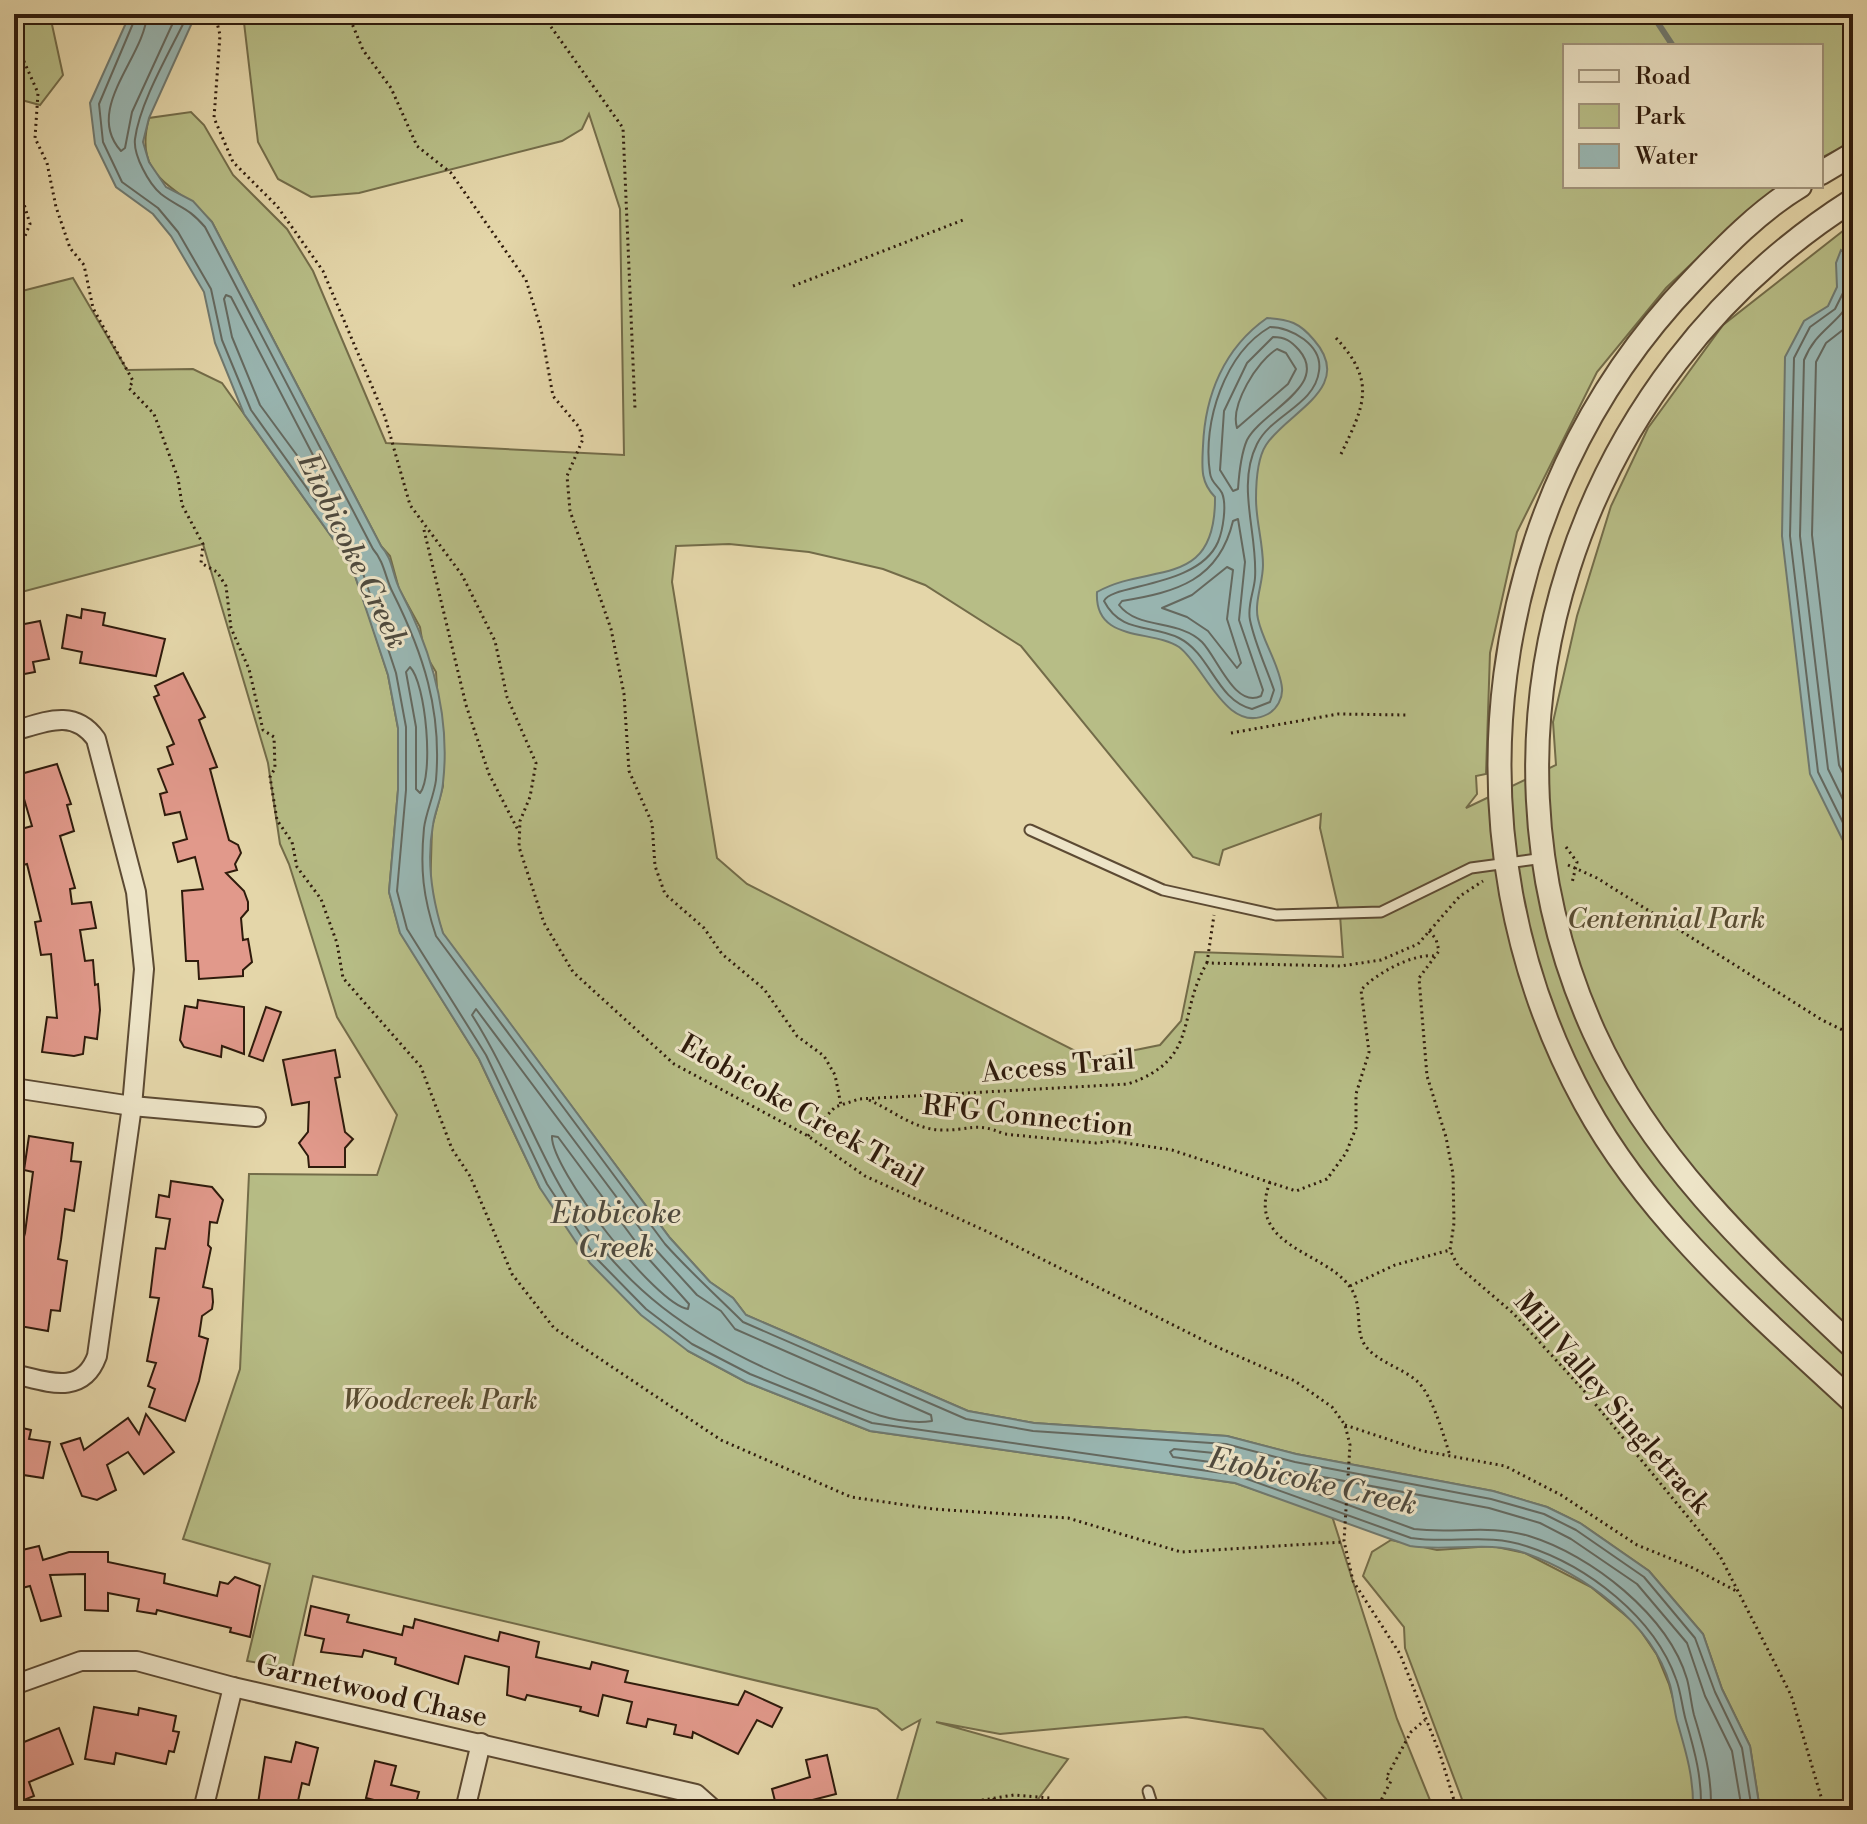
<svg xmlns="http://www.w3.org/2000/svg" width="1867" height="1824" viewBox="0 0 1867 1824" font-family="'Libre Bodoni',serif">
<rect width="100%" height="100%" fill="#e4d6a9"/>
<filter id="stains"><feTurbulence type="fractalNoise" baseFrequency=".0025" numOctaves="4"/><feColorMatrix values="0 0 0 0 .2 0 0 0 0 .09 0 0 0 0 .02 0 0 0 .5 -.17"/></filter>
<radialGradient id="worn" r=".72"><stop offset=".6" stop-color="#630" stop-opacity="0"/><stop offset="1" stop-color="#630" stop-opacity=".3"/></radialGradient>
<!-- green -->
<g fill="#b7bd86" stroke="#736c49" stroke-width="2" fill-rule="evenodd">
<path d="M14 14H49L51 20 63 75 40 105 14 98Z"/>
<path d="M243 14H1853V142L1821 158V46H1565V186H1780L1742 216 1666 288 1597 372 1517 532 1490 653 1486 774 1476 776 1477 794 1466 808 1556 765 1553 722 1577 616 1611 506 1648 428 1723 325 1853 223V1810H1760L1750 1746 1722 1689 1703 1634 1649 1571 1580 1523 1547 1507 1493 1491 1296 1454 1227 1436 1034 1423 968 1411 746 1315 733 1298 710 1282 670 1238 443 934 430 894 432 827 443 786 436 672 424 652 420 627 399 589 390 556 381 546 212 222C178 184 132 181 149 118L191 112 204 125 233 175 287 229 313 271 386 443 624 455 620 209 589 114 582 129 562 141 359 193 311 197 278 179 258 142ZM729 544 809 552 883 569 925 585 1021 646 1193 857 1219 865 1223 850 1321 814 1320 828 1340 915 1343 957 1195 952 1181 1021 1160 1045 1091 1059 747 884 717 858 672 582 676 546Z"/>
<path d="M73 278 127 370 193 369 222 383 351 564 371 622 388 675 398 728V790L389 892 400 932 479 1059 540 1188 688 1351 746 1382 870 1431 1235 1483 1332 1516 1397 1719 1434 1810H1336L1263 1729 1186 1717 1000 1734 936 1722 1068 1759 1030 1810H894L920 1720 902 1730 877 1709 313 1576 292 1669 247 1661 270 1564 183 1539 240 1369 249 1174 377 1175 397 1115 337 1017 289 864 280 844 268 763 203 544 14 594V293Z"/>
<path d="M1391 1540 1437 1550 1492 1546 1525 1553 1591 1587 1636 1624 1657 1655 1669 1684 1694 1776 1693 1810H1466L1405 1648 1404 1627 1363 1576 1372 1552Z"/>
</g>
<!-- water -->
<g fill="#99b7b3" stroke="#6f7970" stroke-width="2">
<path d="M130 14H196L149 118 143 142 149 162 166 187 193 201 212 222 381 546C393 559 392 574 400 590 431 649 451 713 443 783 442 797 435 811 433 825 426 862 432 898 443 933L670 1238 710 1282 733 1298 746 1315 968 1411 1034 1423 1227 1436 1296 1454 1493 1491 1547 1507 1580 1523 1649 1571 1703 1634 1722 1689 1750 1746 1760 1810H1693C1694 1778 1686 1752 1677 1721 1674 1709 1673 1696 1670 1685 1652 1622 1583 1574 1525 1553 1488 1540 1448 1552 1410 1546L1235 1483 870 1431 746 1382 688 1351 641 1315 590 1263 540 1188 479 1059 400 933 389 892 398 790V728L388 675 351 564 244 414 215 343 204 292 171 236 153 214 116 187 95 144 90 103Z"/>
<path d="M1841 250 1853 257V861L1810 774 1782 536 1785 357 1804 321 1828 306 1837 287 1836 263Z"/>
<path d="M1267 318C1289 319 1300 323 1314 340 1356 388 1287 412 1266 445 1257 459 1256 483 1256 499 1256 521 1263 543 1263 565 1263 583 1254 602 1258 619 1263 642 1280 666 1282 688 1283 698 1277 709 1268 714 1227 736 1204 665 1179 647 1152 629 1094 643 1097 592 1150 562 1216 591 1215 497 1200 482 1202 467 1203 446 1205 395 1224 348 1267 318Z"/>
</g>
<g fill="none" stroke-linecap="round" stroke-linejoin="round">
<!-- shore -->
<g stroke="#646960" stroke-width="2">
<path d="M137 14 99 104 103 142 122 182 158 208 178 232 211 289 222 340 251 410 359 561 396 673 406 727V790L397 891 407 929 486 1055 547 1184 596 1258 646 1309 692 1344 750 1374 872 1423 1236 1475 1411 1538C1450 1544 1489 1533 1526 1546 1588 1566 1654 1617 1676 1679 1681 1692 1682 1707 1686 1721 1695 1752 1702 1778 1701 1810"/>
<path d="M147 14C145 57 83 109 121 151L125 148 132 112 177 14"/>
<path d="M188 14C171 50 140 101 135 139 133 155 149 184 161 194 179 208 187 206 205 227L373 549C385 563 385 578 393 593 423 653 442 710 436 780 434 796 426 812 424 828 420 869 423 897 436 936L665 1244C690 1272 717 1296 743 1322L966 1419 1033 1431 1226 1444 1295 1462 1491 1499 1544 1514 1576 1530 1644 1577 1695 1638 1715 1692 1742 1748 1752 1810"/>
<path d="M1853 264 1844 266 1845 289 1835 309 1810 327 1794 358 1790 536 1818 772 1853 843"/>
<path d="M226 295 231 297 328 484 326 489 321 488 260 405 232 337 224 299Z"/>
<path d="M1853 296C1838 326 1817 328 1804 360L1800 536 1828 769 1853 820"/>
<path d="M1853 322 1826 343 1816 362 1812 535 1839 765 1853 793"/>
<path d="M1270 327C1291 327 1323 345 1319 371 1315 405 1271 415 1257 444 1236 486 1258 534 1255 578 1254 592 1247 605 1250 620 1255 644 1266 667 1274 690L1270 702 1252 709C1216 700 1211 654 1179 638 1151 624 1121 634 1104 601 1110 584 1198 588 1218 542 1223 530 1227 505 1222 493 1218 485 1211 483 1210 473 1202 422 1225 353 1270 327Z"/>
<path d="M1273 337C1285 337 1291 341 1299 350 1330 386 1262 411 1247 440 1241 454 1239 474 1238 489L1233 491 1220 470 1224 411 1247 363Z"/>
<path d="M1277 349 1286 353 1296 369 1288 384 1237 428C1230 405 1257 361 1277 349Z"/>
<path d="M1238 519 1245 562 1239 620 1263 690 1261 696C1235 709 1217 657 1202 642 1179 619 1138 630 1119 605L1122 601C1177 592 1219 580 1233 521Z"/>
<path d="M1227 567 1233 570 1227 619 1241 663 1237 668 1208 631 1187 617 1162 608 1192 595Z"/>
<path d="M410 667C426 683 434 776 420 793L416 789V727L406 672Z"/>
<path d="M476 1009 656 1250 697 1295 721 1311 735 1329 931 1415 932 1421C892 1427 847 1403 811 1388 696 1342 615 1289 555 1177 526 1123 505 1067 472 1015Z"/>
<path d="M552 1136 558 1137 647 1257 689 1304 688 1309C656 1305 550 1168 552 1136Z"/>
<path d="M1174 1449 1224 1454 1237 1461 1233 1465 1173 1457 1170 1452Z"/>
<path d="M1711 1810C1712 1775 1704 1748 1694 1715 1691 1703 1690 1690 1687 1679 1668 1615 1591 1555 1529 1536 1490 1524 1453 1534 1414 1529L1250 1469 1248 1463 1489 1508 1540 1523 1571 1539 1637 1584 1687 1643 1705 1696 1732 1751 1742 1810"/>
</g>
<!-- stream -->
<path stroke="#6f7970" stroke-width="6" d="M1652 14 1673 46"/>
</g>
<!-- building -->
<g fill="#e1998b" stroke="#2f1b0c" stroke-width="2">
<path d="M82 609 105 613 103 625 165 639 156 676 80 663 82 652 62 648 67 615 81 618Z"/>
<path d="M40 621 49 659 33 662 35 672 14 676V626Z"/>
<path d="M183 673 205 717 199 720 217 767 210 769 229 840 238 845 241 853 235 864 237 870 226 873 244 891 248 902V910L241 918 243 940 248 939 252 962 243 970V976L199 979 198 961H186L182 891 203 889 195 857 178 862 173 843 187 839 180 812 165 815 160 794 167 792 158 769 173 764 167 747 174 744 154 697 159 695 155 686Z"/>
<path d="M57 764 71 804 67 805 74 831 60 836 75 888 70 889 72 904 91 902 96 928 80 930 85 961 93 960 95 985 98 984 100 1010 97 1039 85 1037 83 1054 74 1056 42 1052 47 1017 57 1018 51 954 41 955 35 922 41 921 27 864 23 865 14 835V831L32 826 17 775Z"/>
<path d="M198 1000 244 1007V1054L222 1046 221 1057 184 1047 180 1040 185 1006 197 1008Z"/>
<path d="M266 1007 281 1012 263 1061 249 1056Z"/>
<path d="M335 1050 340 1077 335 1078 345 1132 353 1139 345 1148V1167H309L308 1156 299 1143 308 1132 309 1102 292 1105 283 1060Z"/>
<path d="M29 1136 73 1143 71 1161 81 1162 74 1211 65 1209 61 1240 58 1259 67 1261 60 1311 51 1310 48 1331 14 1325V1245L23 1240 25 1233 33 1172 24 1170Z"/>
<path d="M171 1181 212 1187 223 1200 217 1223 210 1222 208 1245 211 1248 203 1287 212 1289 213 1302 212 1309 202 1316 199 1336 208 1339 199 1381 185 1421 149 1407 155 1389 148 1386 156 1363 147 1361 159 1298 150 1297 156 1248 165 1249 170 1219 156 1217 159 1195 169 1197Z"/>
<path d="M146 1414 174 1452 144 1474 128 1452 107 1465 116 1490 97 1500 82 1496 61 1444 80 1438 84 1450 128 1418 139 1434Z"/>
<path d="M14 1426 31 1430 29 1439 50 1442 43 1478 23 1475 22 1480 14 1479Z"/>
<path d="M39 1546 43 1560 69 1552H108V1562L165 1574 164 1583 217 1596 220 1582 228 1584 235 1577 260 1586 250 1637 230 1632 231 1628 157 1610 156 1614 137 1611 139 1599 108 1593V1611L85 1610V1574L50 1575 61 1616 41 1621 30 1586 14 1590V1568L22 1566 18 1551Z"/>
<path d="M311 1606 349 1615 347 1622 402 1635 404 1626 413 1628 415 1619 498 1641 500 1632 539 1642 536 1657 590 1669 592 1662 628 1671 625 1682 738 1705 745 1691 782 1708 772 1727 757 1720 738 1754 693 1732 692 1738 674 1734 676 1725 648 1719 646 1727 627 1723 632 1702 603 1695 598 1716 580 1711 581 1707 527 1695 525 1700 507 1695 509 1667 465 1656 458 1684 395 1664 396 1658 364 1650 362 1657 321 1652 324 1639 305 1635Z"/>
<path d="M94 1707 138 1715 139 1708 176 1716 173 1731 179 1732 174 1752 169 1751 166 1764 116 1753 114 1764 85 1759Z"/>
<path d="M59 1728 73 1764 29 1782 34 1796 14 1804V1746Z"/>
<path d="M296 1742 318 1748 309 1785 302 1783 296 1810H257L265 1757 291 1762Z"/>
<path d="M827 1755 836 1794 777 1809 772 1789 810 1777 806 1760Z"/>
<path d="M375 1761 396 1766 391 1785 419 1792 414 1810 366 1798Z"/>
</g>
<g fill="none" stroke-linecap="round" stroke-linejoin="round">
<!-- service casing -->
<g stroke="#5c4a33" stroke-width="13">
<g id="service">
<path d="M1030 830 1163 890 1276 915 1381 912 1471 868 1544 858"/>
<path d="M1148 1791 1154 1810"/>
</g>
</g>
<!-- minor casing -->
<g stroke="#5c4a33" stroke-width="22">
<g id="minor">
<path d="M14 731C45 722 74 708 96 739L136 892 144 969 132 1106 97 1356C82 1397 46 1381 14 1374"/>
<path d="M14 1088 132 1106 256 1117"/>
<path d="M14 1685 81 1661H137L233 1687 696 1794 714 1810"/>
<path d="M203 1810 233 1687"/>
<path d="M465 1810 481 1743"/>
</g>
</g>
<!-- tertiary casing -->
<g stroke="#5c4a33" stroke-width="26">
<g id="tertiary">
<path d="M1821 173 1853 154"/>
<path d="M1800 186C1760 210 1724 247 1692 281 1482 499 1440 838 1585 1103 1650 1222 1755 1311 1853 1402"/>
<path d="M1853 200C1577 375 1457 729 1594 1032 1652 1160 1753 1253 1853 1347"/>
</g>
</g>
<!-- path -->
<g stroke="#2f1b0c" stroke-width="3" stroke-dasharray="2 4" stroke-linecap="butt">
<path d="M215 14 220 35 214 118 233 162 277 206 323 271 385 417 410 505 462 575 495 641 507 697 536 763 530 797 520 821 519 847 544 923 573 972 674 1064 808 1136 865 1176 986 1231 1217 1347 1295 1381 1332 1407 1345 1425 1350 1445 1344 1541 1353 1581 1400 1654 1440 1754 1457 1810"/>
<path d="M348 14 363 50 391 88 417 146 451 173 526 280 541 329 553 396 579 427 583 439 567 476 570 511 611 629 624 694 629 771 652 823 655 866 665 894 704 928 722 954 764 989 797 1036 824 1056 835 1075 841 1105"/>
<path d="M544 17 623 128 635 409"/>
<path d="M14 39 38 93 35 138 47 163 56 207 70 248 84 265 93 308 133 381 129 388 154 414 178 478 182 505 203 544 201 563 217 572 226 586 231 628 249 669 263 730 274 737 275 768 270 777 277 820 292 842 297 867 321 899 337 943 343 978 421 1067 452 1149 470 1176 512 1274 554 1328 721 1440 851 1497 933 1509 1068 1518 1181 1552 1343 1542"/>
<path d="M14 171 30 224 14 262"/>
<path d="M793 286 963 220"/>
<path d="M1336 338C1377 382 1364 406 1341 454"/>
<path d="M424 530 466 705 489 774 518 830"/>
<path d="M1231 733 1338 714 1407 715"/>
<path d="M1566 847 1577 862 1572 883"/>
<path d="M1568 865 1597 878 1822 1020 1853 1035"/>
<path d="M1429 931 1436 939 1439 951 1419 978 1427 1076 1446 1137 1453 1174 1454 1223 1450 1250 1458 1266 1513 1313 1587 1394 1720 1556 1791 1695 1825 1810"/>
<path d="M1207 963 1214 915"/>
<path d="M869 1100C894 1111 913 1129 941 1130 968 1131 976 1121 1004 1134L1096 1143 1113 1141 1172 1150 1296 1191 1327 1179 1346 1153 1356 1128V1094L1369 1052 1361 990C1375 974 1413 953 1435 956"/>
<path d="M808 1136 835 1107 859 1099 1128 1084C1201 1059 1176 1015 1207 963L1341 966 1381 960 1418 944 1460 896 1483 881"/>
<path d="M1270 1182C1245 1247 1325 1251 1350 1287 1365 1307 1352 1332 1368 1349 1382 1364 1405 1369 1419 1383 1433 1398 1444 1436 1450 1456"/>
<path d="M1350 1286 1395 1265 1450 1250"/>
<path d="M1345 1425 1423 1451 1505 1466 1561 1495 1637 1545 1691 1567 1738 1592"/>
<path d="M994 1798 995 1810"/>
<path d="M970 1802 1014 1795 1050 1798"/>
<path d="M1013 1810H1024"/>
<path d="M1036 1810 1040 1799"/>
<path d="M1376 1810 1391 1781 1386 1778 1411 1732 1425 1720"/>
</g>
<!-- service -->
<use href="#service" stroke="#ede4c7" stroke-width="9"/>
<!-- minor -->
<use href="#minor" stroke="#ede4c7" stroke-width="18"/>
<!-- tertiary -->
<use href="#tertiary" stroke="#ede4c7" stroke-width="22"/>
</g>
<g text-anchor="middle" stroke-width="6" stroke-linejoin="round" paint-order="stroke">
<!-- park labels -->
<g font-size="28" font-style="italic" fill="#584c31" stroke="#ede4c7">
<text x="1666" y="928">Centennial Park</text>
<text x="440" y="1409">Woodcreek Park</text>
</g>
<!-- street labels -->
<g font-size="28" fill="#2f1b0c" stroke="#ede4c7">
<text transform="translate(1058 1065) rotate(-5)" y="10">Access Trail</text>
<text transform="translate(802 1110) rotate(30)" y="10">Etobicoke Creek Trail</text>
<text transform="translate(1028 1115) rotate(6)" y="10">RFG Connection</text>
<text transform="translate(1613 1402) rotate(49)" y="10">Mill Valley Singletrack</text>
<text transform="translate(372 1690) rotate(13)" y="10">Garnetwood Chase</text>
</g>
<!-- water labels -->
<g font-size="30" font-style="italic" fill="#4f4a3e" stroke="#ede4c7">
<text transform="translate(353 551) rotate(64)" y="10">Etobicoke Creek</text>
<text x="616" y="1223">Etobicoke<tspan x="616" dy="34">Creek</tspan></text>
<text transform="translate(1313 1481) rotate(13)" y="10">Etobicoke Creek</text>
</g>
</g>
<!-- margin -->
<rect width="1867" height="1824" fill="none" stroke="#e4d6a9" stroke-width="48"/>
<rect x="16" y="16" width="1835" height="1792" fill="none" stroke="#2f1b0c" stroke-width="4"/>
<rect x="24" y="24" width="1819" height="1776" fill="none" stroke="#2f1b0c" stroke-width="2"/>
<!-- legend -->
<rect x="1563" y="44" width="260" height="144" fill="#ede4c7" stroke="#a1947c" stroke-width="2"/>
<rect x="1579" y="70" width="40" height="12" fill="#ede4c7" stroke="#a1947c" stroke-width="2"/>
<text x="1635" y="84" font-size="24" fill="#2f1b0c">Road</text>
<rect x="1579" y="104" width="40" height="24" fill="#b7bd86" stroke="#a1947c" stroke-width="2"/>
<text x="1635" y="124" font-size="24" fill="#2f1b0c">Park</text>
<rect x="1579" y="144" width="40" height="24" fill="#99b7b3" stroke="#a1947c" stroke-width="2"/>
<text x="1635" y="164" font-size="24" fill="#2f1b0c">Water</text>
<rect width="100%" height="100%" filter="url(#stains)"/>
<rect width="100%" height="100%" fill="url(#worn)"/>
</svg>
